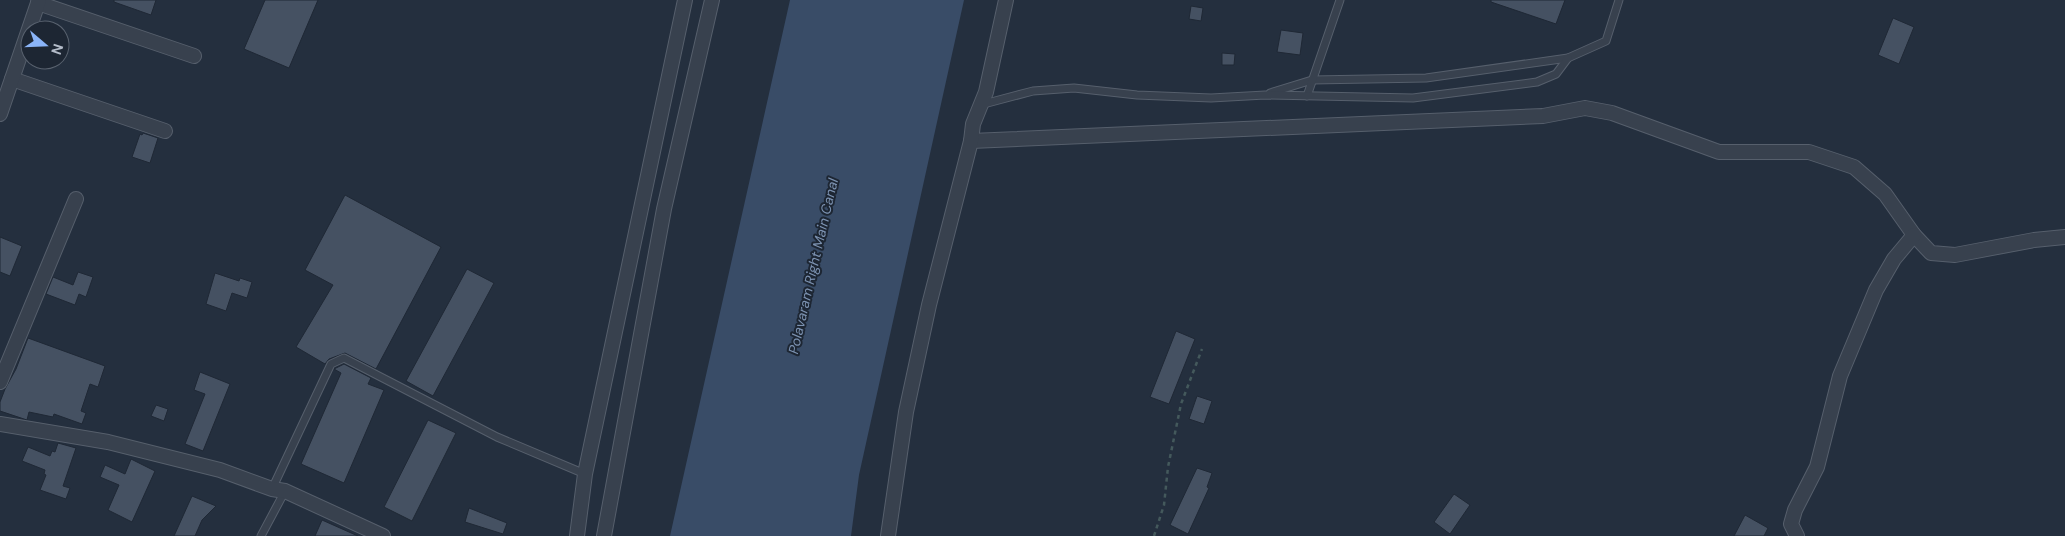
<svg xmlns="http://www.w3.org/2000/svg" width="2065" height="536" viewBox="0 0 2065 536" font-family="'DM Sans',sans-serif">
<rect width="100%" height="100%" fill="#242f3e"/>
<!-- water -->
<path fill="#394c67" d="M790 0H964L859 475 851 536H670Z"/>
<!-- building -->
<g fill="#455162" stroke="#1f2835">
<path d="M114 0H156L151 15 114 2Z"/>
<path d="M265 0H318L289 68 244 49Z"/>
<path d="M1491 0H1565L1556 24 1491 2Z"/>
<path d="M1191 6 1203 8 1201 21 1189 19Z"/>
<path d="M1893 18 1914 27 1899 64 1878 55Z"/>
<path d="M1281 30 1303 33 1300 55 1277 52Z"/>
<path d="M1222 53 1235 54 1234 65H1222Z"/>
<path d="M143 133 158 138 150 163 132 157 140 134 142 135Z"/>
<path d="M345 195 441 247 376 369 345 353 329 359 325 364 296 347 333 285 305 270Z"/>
<path d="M0 237 22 246 10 276 0 272Z"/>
<path d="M467 269 494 283 433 396 406 381Z"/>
<path d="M78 272 93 277 86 297 79 294 75 305 46 294 53 277 73 285Z"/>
<path d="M215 273 239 281 240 278 252 282 247 298 232 293 226 311 206 304Z"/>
<path d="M1176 331 1195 339 1169 404 1150 397Z"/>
<path d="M28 338 105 366 98 387 90 384 81 411 86 413 82 424 54 414 53 417 29 412 27 420 0 411V402L5 389 16 369Z"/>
<path d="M344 364 371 378 368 384 384 390 344 483 301 464 341 373 334 369Z"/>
<path d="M200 372 230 384 203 451 185 444 205 394 194 390Z"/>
<path d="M1197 396 1212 401 1204 424 1189 419Z"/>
<path d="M156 405 168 409 164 421 151 416Z"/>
<path d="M428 420 456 433 412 521 384 507Z"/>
<path d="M58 443 76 448 63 486 70 488 66 499 40 490 46 475 44 474 45 470 22 461 28 447 50 456 52 451 55 452Z"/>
<path d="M131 459 155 471 132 522 108 510 119 485 100 477 105 465 125 474Z"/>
<path d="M1197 468 1212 473 1207 487 1209 488 1188 534 1170 525Z"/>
<path d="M1454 494 1470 505 1450 534 1434 522Z"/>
<path d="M192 496 216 506 202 520 195 536H174Z"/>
<path d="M469 508 507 523 503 534 465 522Z"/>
<path d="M1745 515 1768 528 1764 536H1734Z"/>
<path d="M322 520 358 536H315Z"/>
</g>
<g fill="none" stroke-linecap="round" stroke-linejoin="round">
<!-- lane casing -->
<g stroke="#565f6c" stroke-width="9">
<g id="lane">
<path d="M1270 93 1312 80 1426 78 1568 58 1606 41 1619 0"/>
<path d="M1307 96 1340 0"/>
<path d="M980 105 1033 91 1074 88 1137 95 1211 98 1265 95 1413 98 1537 82 1556 74 1568 58"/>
<path d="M272 489 331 364 344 358 497 437 585 474"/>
<path d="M261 536 285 491"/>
</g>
</g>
<!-- street casing -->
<g stroke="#565f6c" stroke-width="16">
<g id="street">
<path d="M38 3 194 56"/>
<path d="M12 79 165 131"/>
<path d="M0 114 39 0"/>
<path d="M971 141 1543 116 1585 108 1612 113 1719 152H1809L1854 167 1885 194 1914 235 1931 253 1955 255 2034 240 2065 237"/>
<path d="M0 382 76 199"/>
<path d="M0 424 108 442 220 470 272 489 285 491 383 536"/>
<path d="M577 536 585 474 685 0"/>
<path d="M604 536 664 209 712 0"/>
<path d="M888 536 906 412 929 305 971 141 973 124 986 92 1006 0"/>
<path d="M1797 536 1791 524 1795 510 1817 467 1840 376 1876 290 1894 259 1914 235"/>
</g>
</g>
<!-- path -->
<path stroke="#44595c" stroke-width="2.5" stroke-dasharray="4 4" stroke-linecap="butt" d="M1154 536 1164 505 1168 467 1181 404 1202 349"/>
<!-- lane -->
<use href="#lane" stroke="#38414e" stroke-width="7"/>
<!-- street -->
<use href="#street" stroke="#38414e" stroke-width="14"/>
</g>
<g text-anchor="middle" stroke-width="4" stroke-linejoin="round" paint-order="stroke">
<!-- water labels -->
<g font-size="14" font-style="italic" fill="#7c92b1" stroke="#1d2633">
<text transform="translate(813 266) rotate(-77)" y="5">Polavaram Right Main Canal</text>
</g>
</g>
<!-- north arrow -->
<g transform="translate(45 45) rotate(109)"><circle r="24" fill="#1d2633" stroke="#59626f"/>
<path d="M0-4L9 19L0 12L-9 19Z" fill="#8ab4f8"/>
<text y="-8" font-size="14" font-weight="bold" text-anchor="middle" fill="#b4bcc9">N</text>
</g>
</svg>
